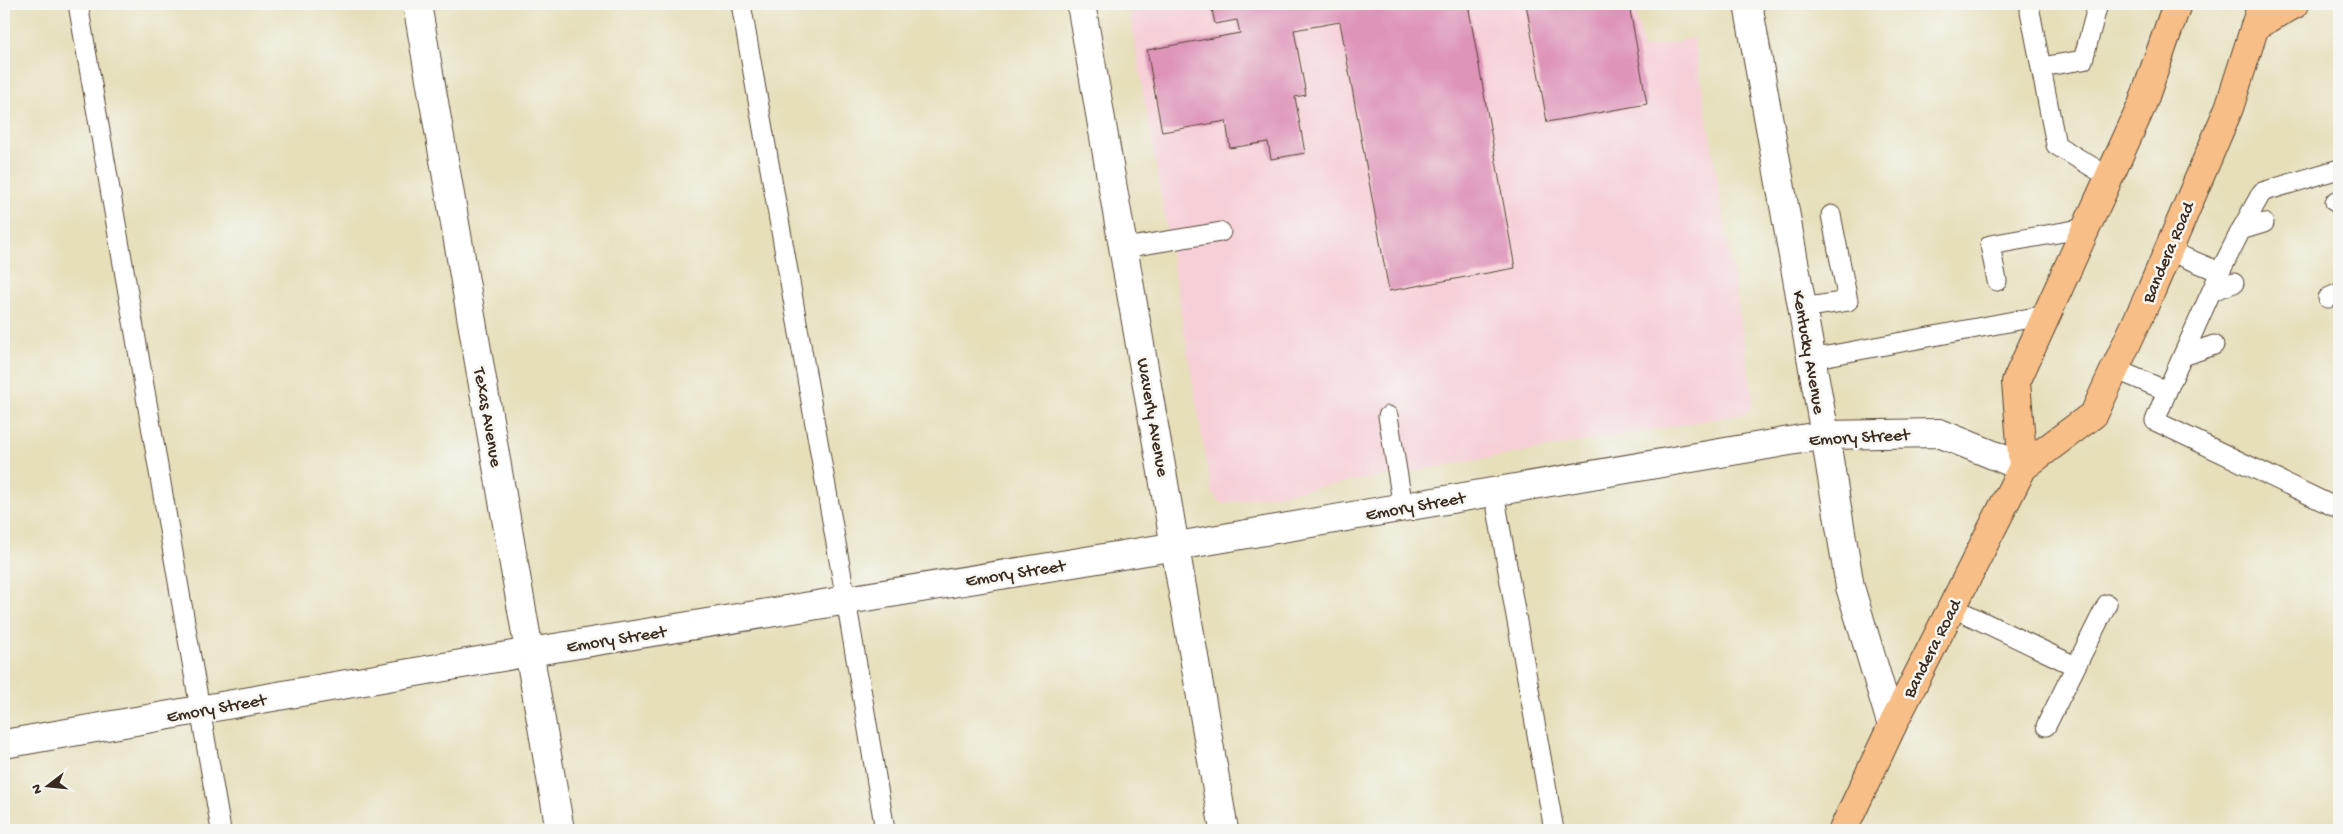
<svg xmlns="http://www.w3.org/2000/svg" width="2343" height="834" viewBox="0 0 2343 834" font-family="'Gochi Hand',sans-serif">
<rect width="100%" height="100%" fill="#f6f6f2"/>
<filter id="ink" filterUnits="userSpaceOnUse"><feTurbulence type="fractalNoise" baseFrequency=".02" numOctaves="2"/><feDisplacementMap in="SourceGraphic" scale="10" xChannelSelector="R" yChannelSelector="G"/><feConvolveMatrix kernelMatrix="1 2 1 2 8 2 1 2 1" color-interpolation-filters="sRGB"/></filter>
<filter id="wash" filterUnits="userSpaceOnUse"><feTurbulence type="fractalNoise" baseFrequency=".0096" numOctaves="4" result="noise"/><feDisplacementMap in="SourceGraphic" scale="20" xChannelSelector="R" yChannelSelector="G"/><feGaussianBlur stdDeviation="1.12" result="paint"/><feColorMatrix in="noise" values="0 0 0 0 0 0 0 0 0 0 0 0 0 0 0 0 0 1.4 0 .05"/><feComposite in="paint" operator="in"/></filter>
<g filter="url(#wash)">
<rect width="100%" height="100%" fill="#e6dfba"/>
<!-- built -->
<path fill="#f6cfd7" d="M1128 4H1634L1643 48 1694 38 1754 402 1745 414 1222 504 1212 494Z"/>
<g id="blocks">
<!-- building -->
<g fill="#de93b8">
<path d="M1211 4H1468L1515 268 1389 291 1340 22 1294 30 1306 95 1295 97 1305 153 1271 159 1268 142 1230 148 1226 121 1162 132 1147 50 1240 33 1237 20 1215 24Z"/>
<path d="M1526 4H1629L1647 104 1547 122Z"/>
</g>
</g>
</g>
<g filter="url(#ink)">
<use href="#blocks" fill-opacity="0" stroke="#554535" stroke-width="1"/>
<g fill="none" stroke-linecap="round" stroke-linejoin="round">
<!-- lane casing -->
<g stroke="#554535" stroke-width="21">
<g id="lane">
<path d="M78 4 221 830"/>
<path d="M741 4 846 600 885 830"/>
<path d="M2030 11 2056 145 2109 177"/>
<path d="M2041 67 2083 60 2098 4"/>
<path d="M2335 202 2339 200"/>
<path d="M2241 230 2262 192 2339 169"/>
<path d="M1124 248 1221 232"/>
<path d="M2220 272 2241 230 2264 223"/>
<path d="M1997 281 1990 245 2086 228"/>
<path d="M2212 291 2234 283"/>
<path d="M2328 298 2339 293"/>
<path d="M1802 308 1848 301 1831 215"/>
<path d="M2183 356 2214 345"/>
<path d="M1811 359 2046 315"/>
<path d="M2115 369 2167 391 2220 272 2169 251"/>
<path d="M2167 391 2155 421 2339 509"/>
<path d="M1388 416 1403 507"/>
<path d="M1494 492 1554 830"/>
<path d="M1952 607 2075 666"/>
<path d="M2046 726 2107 604"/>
</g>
</g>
<!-- street casing -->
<g stroke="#554535" stroke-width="30">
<g id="street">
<path d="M417 4 560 830"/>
<path d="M1081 4 1224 830"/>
<path d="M1748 4 1825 435 1850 587 1892 726"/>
<path d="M4 744 530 652 1177 546 1825 435 1939 433 2023 467"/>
</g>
</g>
<!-- primary casing -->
<g stroke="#554535" stroke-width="30">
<g id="primary">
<path d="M2255 26 2295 4"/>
<path d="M2023 467 2016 382 2142 105 2177 4"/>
<path d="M1843 830 1892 726 2023 467 2094 414 2151 291 2229 108 2262 4"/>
</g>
</g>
<!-- lane -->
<use href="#lane" stroke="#fff" stroke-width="19"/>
<!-- street -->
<use href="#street" stroke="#fff" stroke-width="28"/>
<!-- primary -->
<use href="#primary" stroke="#f7be87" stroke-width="28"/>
</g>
</g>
<g text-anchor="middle" stroke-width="5" stroke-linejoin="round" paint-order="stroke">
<!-- street labels -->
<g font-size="18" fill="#3b2a1e" stroke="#f6f6f2">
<text transform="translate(2167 252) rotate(-67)" y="6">Bandera Road</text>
<text transform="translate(1810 352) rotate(80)" y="6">Kentucky Avenue</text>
<text transform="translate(489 417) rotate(80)" y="6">Texas Avenue</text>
<text transform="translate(1154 417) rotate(80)" y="6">Waverly Avenue</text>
<text transform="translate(1859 436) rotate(-3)" y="6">Emory Street</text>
<text transform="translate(1415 505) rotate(-10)" y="6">Emory Street</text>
<text transform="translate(1015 572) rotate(-9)" y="6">Emory Street</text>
<text transform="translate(616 638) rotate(-9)" y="6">Emory Street</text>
<text transform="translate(1931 648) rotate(-63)" y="6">Bandera Road</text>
<text transform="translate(216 707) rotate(-10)" y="6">Emory Street</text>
</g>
</g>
<!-- margin -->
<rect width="2343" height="834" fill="none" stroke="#f6f6f2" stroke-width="20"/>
<!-- north arrow -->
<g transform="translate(48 786) rotate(254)" stroke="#f6f6f2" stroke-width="4" paint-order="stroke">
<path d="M0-4L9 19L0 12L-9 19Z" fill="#3b2a1e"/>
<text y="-8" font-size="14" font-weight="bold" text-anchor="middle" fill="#3b2a1e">N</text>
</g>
</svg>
